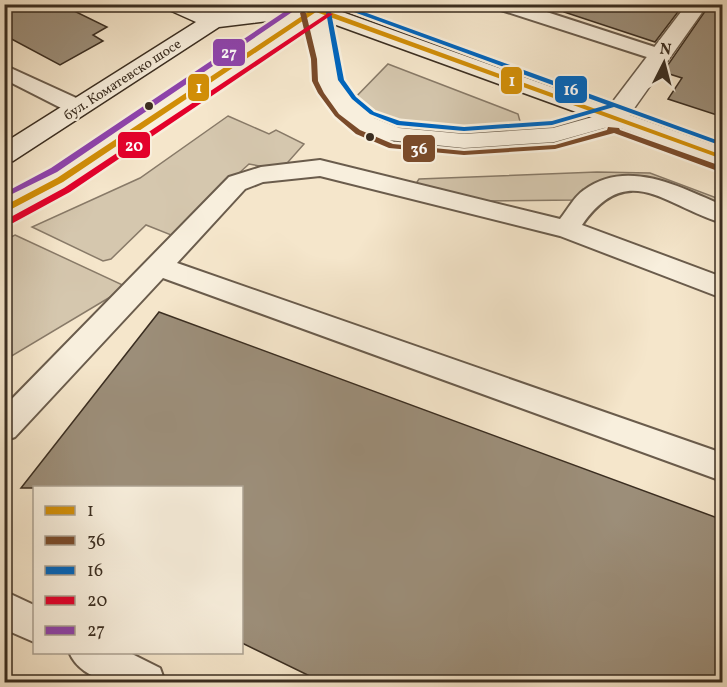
<svg xmlns="http://www.w3.org/2000/svg" width="727" height="687" viewBox="0 0 727 687" font-family="Vollkorn,serif">
<rect width="100%" height="100%" fill="#f5e6cb"/>
<filter id="stains"><feTurbulence type="fractalNoise" baseFrequency=".00333" numOctaves="4"/><feColorMatrix values="0 0 0 0 .2 0 0 0 0 .09 0 0 0 0 .02 0 0 0 .5 -.17"/></filter>
<radialGradient id="worn" r=".72"><stop offset=".6" stop-color="#630" stop-opacity="0"/><stop offset="1" stop-color="#630" stop-opacity=".3"/></radialGradient>
<!-- green -->
<g fill="#d5c7ae" stroke="#887a68" stroke-width="1.5">
<path d="M388 64 518 114 521 125C497 131 427 137 404 131 383 125 367 116 350 103Z"/>
<path d="M228 116 269 134 276 130 304 144 281 170 249 164 171 235 146 225 111 259 103 261 32 227 140 178Z"/>
<path d="M597 172 650 173 722 200V207L638 176 576 200 475 201 415 185 419 179Z"/>
<path d="M15 235 127 287 5 360V240Z"/>
</g>
<!-- building -->
<g fill="#9c8e79" stroke="#3b2e21" stroke-width="1.5">
<path d="M4 4H60L107 27 93 35 103 41 60 65 4 35Z"/>
<path d="M565 4H684L655 42 564 12Z"/>
<path d="M710 4H723V117L668 99 682 78 663 72Z"/>
<path d="M159 312 723 520V682H322L242 643V488H21Z"/>
</g>
<g fill="none" stroke-linecap="round" stroke-linejoin="round">
<!-- lane casing -->
<g stroke="#6a5c4c" stroke-width="4">
<g id="lane">
<path d="M316 4 324 10 336 57 337 78 341 85 353 101 374 118 399 128 464 134 553 128 614 111 622 113 625 118 622 123 554 142 464 148 388 140 358 128 337 111 321 86 317 78 316 57 306 10 308 6Z"/>
<path d="M500 4H522L667 51 670 55 667 59H653L501 10Z"/>
<path d="M4 65 85 102 88 107 85 112H69L4 79Z"/>
<path d="M320 160 560 219C568 209 574 197 584 190 627 158 680 187 722 205V223C665 206 628 159 582 225L722 277V298L560 236 320 176 263 182 245 189 177 263 722 453V481L163 278 15 437 4 441V407L229 177 261 167Z"/>
<path d="M4 591 34 605V642L4 629Z"/>
<path d="M69 652H128L160 668 165 682C134 686 84 687 69 652Z"/>
</g>
</g>
<!-- street casing -->
<g stroke="#6a5c4c" stroke-width="3">
<path id="street" d="M687 4H708L623 124 614 126 605 124 601 118 605 112Z"/>
</g>
<!-- secondary casing -->
<g stroke="#3b2e21" stroke-width="3">
<path id="secondary" d="M165 4H194L211 12 223 4H249L243 11 290 4H333L331 8 722 148V165L317 18 70 186 4 220V198L50 174 285 19 219 27 13 161 4 163V143L196 22 167 9Z"/>
</g>
<!-- lane -->
<use href="#lane" fill="#f8efdd" fill-rule="evenodd"/>
<!-- street -->
<use href="#street" fill="#f8efdd" fill-rule="evenodd"/>
<!-- secondary -->
<use href="#secondary" fill="#f8efdd" fill-rule="evenodd"/>
<!-- bus-1 casing -->
<g stroke="#f8efdd" stroke-width="5">
<path id="bus-1" d="M298 4H308L722 155V159L316 12 63 182 4 213V206L57 178 311 10Z"/>
</g>
<!-- bus-2 casing -->
<g stroke="#f8efdd" stroke-width="5">
<path id="bus-2" d="M303 11 306 13 317 59 318 81 324 93 339 114 360 130 393 144 464 151 555 145 607 130 608 127 619 128 620 130 721 166 722 168 718 170H715L614 133 555 149 464 155 389 148 356 134 335 116 318 93 312 81 311 59 300 13Z"/>
</g>
<!-- bus-3 casing -->
<g stroke="#f8efdd" stroke-width="5">
<path id="bus-3" d="M332 4H342L722 142V146L614 107 552 125 464 131 397 125 370 114 352 99 338 80 325 6 330 7 344 80 356 97 374 112 400 121 464 127 552 121 607 105Z"/>
</g>
<!-- bus-4 casing -->
<g stroke="#f8efdd" stroke-width="5">
<path id="bus-4" d="M328 13 333 14 70 192 13 223H7L6 221 7 219 64 188Z"/>
</g>
<!-- bus-5 casing -->
<g stroke="#f8efdd" stroke-width="5">
<path id="bus-5" d="M296 4H304L57 172 4 198V193L51 168Z"/>
</g>
<!-- bus-1 -->
<use href="#bus-1" fill="#d18e07" fill-rule="evenodd"/>
<!-- bus-2 -->
<use href="#bus-2" fill="#7a4b2a" fill-rule="evenodd"/>
<!-- bus-3 -->
<use href="#bus-3" fill="#0065bd" fill-rule="evenodd"/>
<!-- bus-4 -->
<use href="#bus-4" fill="#e4002b" fill-rule="evenodd"/>
<!-- bus-5 -->
<use href="#bus-5" fill="#8e44ad" fill-rule="evenodd"/>
</g>
<!-- markers -->
<g fill="#3b2e21" stroke="#f8efdd" stroke-width="2">
<circle cx="149" cy="106" r="5"/>
<circle cx="370" cy="137" r="5"/>
</g>
<g text-anchor="middle" stroke-width="4.5" stroke-linejoin="round" paint-order="stroke">
<!-- far-street labels -->
<g font-size="14" fill="#3b2e21" stroke="#f8efdd">
<text transform="translate(122 79) rotate(-33)" y="5">бул. Коматевско шосе</text>
</g>
</g>
<g stroke="#f8efdd" stroke-width="2">
<rect x="212" y="38" width="34" height="29" rx="6" fill="#8e44ad"/>
<rect x="500" y="66" width="23" height="29" rx="6" fill="#d18e07"/>
<rect x="187" y="73" width="23" height="29" rx="6" fill="#d18e07"/>
<rect x="554" y="75" width="34" height="29" rx="6" fill="#0065bd"/>
<rect x="117" y="131" width="34" height="28" rx="6" fill="#e4002b"/>
<rect x="402" y="134" width="34" height="29" rx="6" fill="#7a4b2a"/>
</g>
<g font-size="16" text-anchor="middle" font-weight="bold" fill="#fff">
<text x="229" y="58">27</text>
<text x="512" y="86">1</text>
<text x="199" y="93">1</text>
<text x="571" y="95">16</text>
<text x="134" y="151">20</text>
<text x="419" y="154">36</text>
</g>
<!-- margin -->
<rect width="727" height="687" fill="none" stroke="#f5e6cb" stroke-width="24"/>
<rect x="6" y="6" width="715" height="675" fill="none" stroke="#3b2e21" stroke-width="3"/>
<rect x="12" y="12" width="703" height="663" fill="none" stroke="#3b2e21" stroke-width="1.5"/>
<!-- legend -->
<rect x="33" y="486" width="210" height="168" fill="#f8efdd" stroke="#aca292" stroke-width="1.5"/>
<rect x="45" y="506" width="30" height="9" fill="#d18e07" stroke="#aca292" stroke-width="1.5"/>
<text x="87" y="516" font-size="18" fill="#3b2e21">1</text>
<rect x="45" y="536" width="30" height="9" fill="#7a4b2a" stroke="#aca292" stroke-width="1.5"/>
<text x="87" y="546" font-size="18" fill="#3b2e21">36</text>
<rect x="45" y="566" width="30" height="9" fill="#0065bd" stroke="#aca292" stroke-width="1.5"/>
<text x="87" y="576" font-size="18" fill="#3b2e21">16</text>
<rect x="45" y="596" width="30" height="9" fill="#e4002b" stroke="#aca292" stroke-width="1.5"/>
<text x="87" y="606" font-size="18" fill="#3b2e21">20</text>
<rect x="45" y="626" width="30" height="9" fill="#8e44ad" stroke="#aca292" stroke-width="1.5"/>
<text x="87" y="636" font-size="18" fill="#3b2e21">27</text>
<!-- north arrow -->
<g transform="translate(664 63) rotate(6)" stroke="#f8efdd" stroke-width="4.5" paint-order="stroke">
<path d="M0-4.5L10 22L0 15L-10 22Z" fill="#3b2e21"/>
<text y="-9" font-size="16" font-weight="bold" text-anchor="middle" fill="#3b2e21">N</text>
</g>
<rect width="100%" height="100%" filter="url(#stains)"/>
<rect width="100%" height="100%" fill="url(#worn)"/>
</svg>
